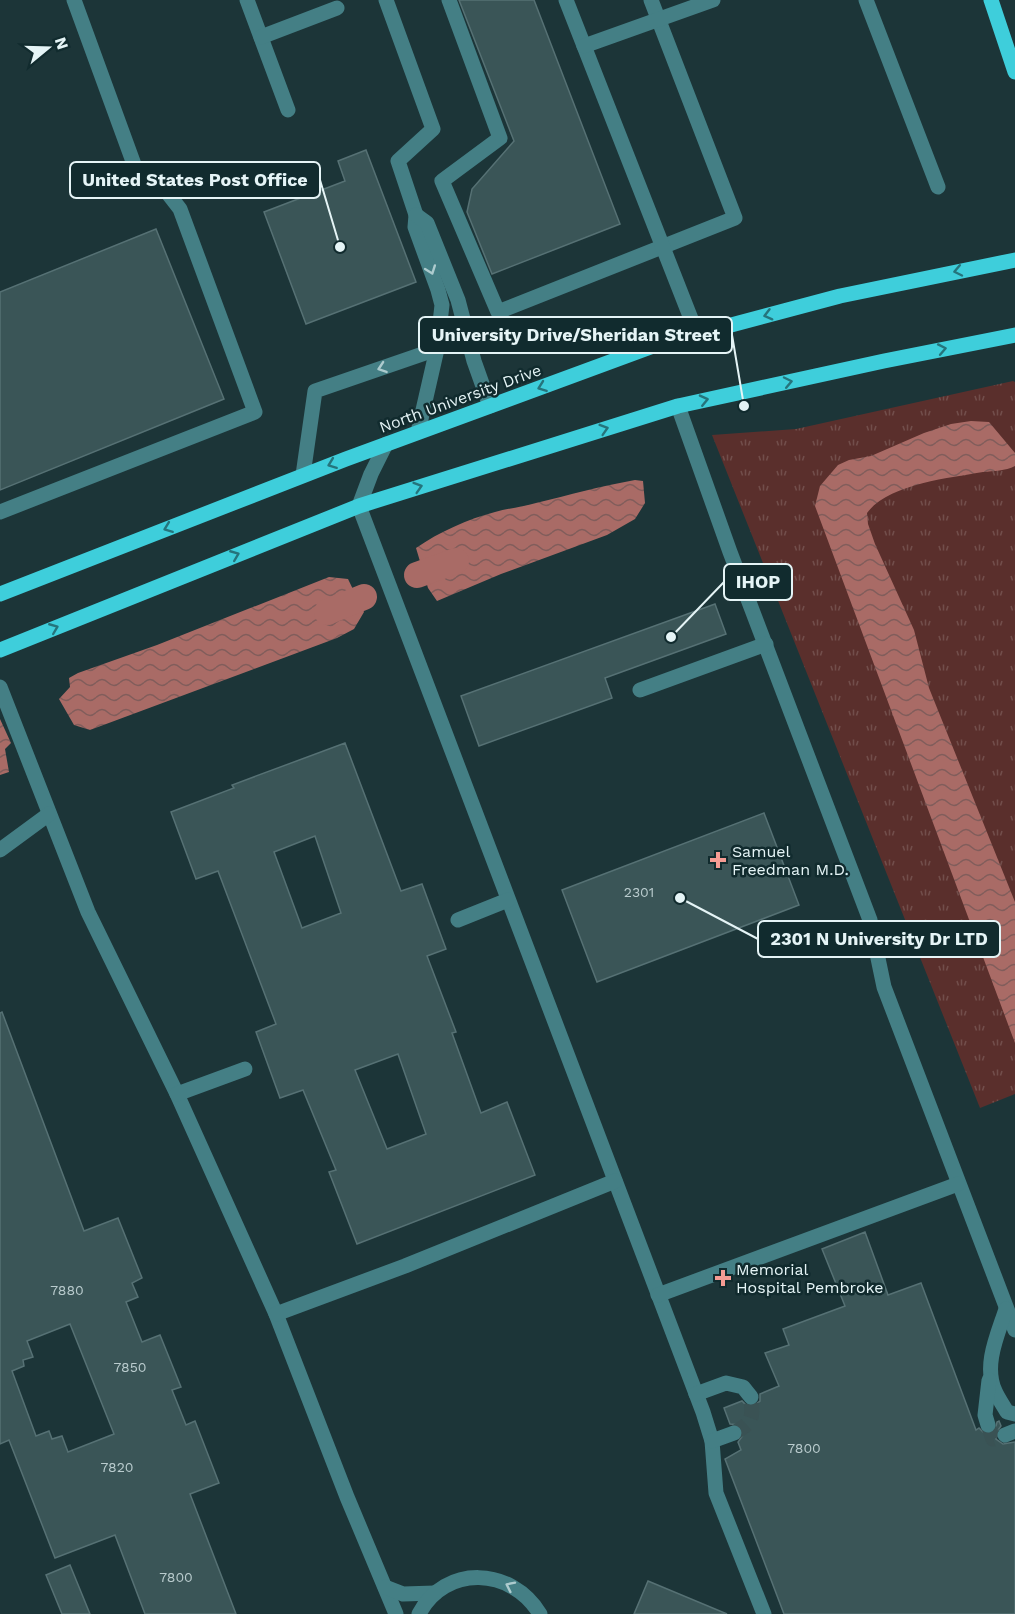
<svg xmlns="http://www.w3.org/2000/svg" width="1015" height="1614" viewBox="0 0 1015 1614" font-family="'Work Sans',sans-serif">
<defs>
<pattern id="grass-tufts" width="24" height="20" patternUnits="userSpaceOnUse" patternTransform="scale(1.5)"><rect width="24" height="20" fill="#5a2f2c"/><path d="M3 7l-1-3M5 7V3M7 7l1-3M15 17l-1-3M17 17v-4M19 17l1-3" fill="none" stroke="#724e4b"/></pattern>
<pattern id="water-waves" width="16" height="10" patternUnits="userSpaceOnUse" patternTransform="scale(1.5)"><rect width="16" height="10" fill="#a96b66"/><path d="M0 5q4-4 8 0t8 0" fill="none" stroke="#815d5b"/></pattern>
</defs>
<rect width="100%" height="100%" fill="#1c3538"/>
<!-- grass -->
<path fill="url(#grass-tufts)" d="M1013 381 1015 382V1094L980 1108 712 435 796 429Z"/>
<!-- water -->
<g fill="url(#water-waves)">
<path d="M971 421 989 422 1015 453V466C1005 471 994 471 983 472 949 478 888 484 867 513L868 524 875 544 914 630 929 688 1015 902V1043L815 506 820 486 838 465 849 460 871 456 924 433 951 424Z"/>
<path d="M635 480 643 481 645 503 635 519 607 535 501 574 437 601 428 588 416 548C439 532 468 519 495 512 509 508 523 507 536 503 569 495 601 486 635 480Z"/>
<path d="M329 577 348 579 364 612 354 629 337 638 90 730 74 725 59 699 70 687 69 678 78 673 157 645Z"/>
<path d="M0 719 11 743 5 749 9 772 0 775Z"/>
</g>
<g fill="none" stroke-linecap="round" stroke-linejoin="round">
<!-- canal -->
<g stroke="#a96b66" stroke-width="26">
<path d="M417 575 456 561"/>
<path d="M327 612 364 597"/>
</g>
</g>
<!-- building -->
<g fill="#3a5557" stroke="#567174" stroke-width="1.5" fill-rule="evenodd">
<path d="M459 0H534L620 224 492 274 467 212 472 189 514 141Z"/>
<path d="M366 150 416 282 306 324 264 212 345 181 338 161Z"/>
<path d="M156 229 224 399 0 490V292Z"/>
<path d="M715 604 726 634 605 678 612 698 479 746 461 696Z"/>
<path d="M345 743 401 891 422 884 446 949 427 956 456 1032 452 1033 481 1113 507 1102 535 1175 357 1244 329 1172 336 1170 303 1090 280 1098 256 1032 276 1024 218 871 196 879 171 812 234 788 232 785ZM315 836 341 913 302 928 274 852ZM398 1054 426 1134 387 1149 355 1070Z"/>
<path d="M764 813 799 905 597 982 562 890Z"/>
<path d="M2 1012 84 1231 118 1218 142 1278 132 1283 138 1297 126 1302 142 1342 160 1335 181 1387 172 1390 186 1425 195 1421 219 1483 190 1494 236 1614H145L115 1535 55 1558 9 1440 0 1444V1013ZM70 1324 114 1434 68 1452 62 1436 52 1439 49 1431 36 1436 12 1371 24 1366 23 1360 33 1357 27 1341Z"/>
<path d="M865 1232 888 1295 921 1283 976 1430 979 1428 985 1434H991L995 1431 997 1422 999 1421 1001 1426 996 1433V1439L1003 1444 1015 1442V1614H784L725 1459 741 1450 738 1442 744 1434 740 1425 730 1424 724 1408 742 1401 747 1406H753L760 1401V1394L779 1386 765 1353 789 1345 783 1329 845 1306 822 1249Z"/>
<path d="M70 1565 90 1614H62L46 1575Z"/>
<path d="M648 1581 727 1614H634Z"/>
</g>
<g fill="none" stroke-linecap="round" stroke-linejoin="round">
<!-- minor-tunnel -->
<g stroke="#3a5254" stroke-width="15" stroke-dasharray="15 8" stroke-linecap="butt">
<path d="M988 1425 993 1439 1005 1435"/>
<path d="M734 1433C753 1422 753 1419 751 1397"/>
</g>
<!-- minor -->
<g stroke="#447f85" stroke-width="15">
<path d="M247 0 288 110"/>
<path d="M386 0 433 129 398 161 416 215 415 227 438 290 442 305 437 349 418 432"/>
<path d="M449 0 500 138 442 181 498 312 735 218 651 0"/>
<path d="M566 0 697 334"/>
<path d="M866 0 938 187"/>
<path d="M261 37 337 8"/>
<path d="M584 46 713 0"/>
<path d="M416 215 427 223 458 300 474 361 490 406"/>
<path d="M678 406 730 552 870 920 884 987 1015 1330"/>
<path d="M386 444 371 474 359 506 703 1412 712 1441 716 1493 764 1614"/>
<path d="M303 475 315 391 437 349"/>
<path d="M0 512 255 412 180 209 159 182 139 178 74 0"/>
<path d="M0 687 88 912 177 1094 276 1314 347 1497 396 1614"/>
<path d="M640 690 766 644"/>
<path d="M0 850 49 814"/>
<path d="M458 920 508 900"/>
<path d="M177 1094 245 1069"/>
<path d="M658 1295 958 1184"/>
<path d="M1006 1309C998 1334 983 1365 995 1391 998 1398 1003 1405 1007 1412L1015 1414"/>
<path d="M276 1314 405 1266 615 1181"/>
<path d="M696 1394 726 1383 743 1387 751 1397"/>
<path d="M988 1425 985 1415 989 1380"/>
<path d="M1005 1435 1015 1431"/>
<path d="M712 1441 734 1433"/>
<path d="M385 1587 403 1594 435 1593"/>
<path d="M419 1614C445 1564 512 1567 540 1614"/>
</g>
<!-- major -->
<g stroke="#3ecedb" stroke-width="15">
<path d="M991 0 1015 72"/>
<path d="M0 594 346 459 656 345 840 296 1015 260"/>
<path d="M0 650 359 506 678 406 884 361 1015 335"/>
</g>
</g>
<!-- one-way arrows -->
<defs><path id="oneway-chevron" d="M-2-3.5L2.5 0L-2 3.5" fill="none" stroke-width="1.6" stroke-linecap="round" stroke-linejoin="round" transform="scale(1.5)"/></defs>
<g stroke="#adcbce">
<use href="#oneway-chevron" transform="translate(431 270) rotate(70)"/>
<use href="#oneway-chevron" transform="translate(382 368) rotate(161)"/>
<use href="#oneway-chevron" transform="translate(510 1586) rotate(-154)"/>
</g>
<g stroke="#25747c">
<use href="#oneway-chevron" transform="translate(958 271) rotate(168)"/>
<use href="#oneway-chevron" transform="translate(768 315) rotate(165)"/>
<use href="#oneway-chevron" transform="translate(942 349) rotate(-11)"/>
<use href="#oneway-chevron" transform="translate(788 382) rotate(-12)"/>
<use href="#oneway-chevron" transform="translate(542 387) rotate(160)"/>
<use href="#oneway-chevron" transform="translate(704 400) rotate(-13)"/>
<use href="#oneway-chevron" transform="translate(604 429) rotate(-17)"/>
<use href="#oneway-chevron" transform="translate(332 464) rotate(159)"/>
<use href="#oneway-chevron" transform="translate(418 487) rotate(-17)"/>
<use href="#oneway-chevron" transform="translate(168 528) rotate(159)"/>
<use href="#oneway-chevron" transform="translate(235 555) rotate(-22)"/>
<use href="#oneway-chevron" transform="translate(54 628) rotate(-22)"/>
</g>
<!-- markers -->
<g fill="#f59c94" stroke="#112b2e" stroke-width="2">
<path d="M715 851h6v6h6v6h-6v6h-6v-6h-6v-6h6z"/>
<path d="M720 1269h6v6h6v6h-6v6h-6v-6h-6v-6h6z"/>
</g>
<g text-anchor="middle" stroke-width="5" stroke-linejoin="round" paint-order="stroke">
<!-- number labels -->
<g font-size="14" fill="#baccce">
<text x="639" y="897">2301</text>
<text x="67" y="1295">7880</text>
<text x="130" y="1372">7850</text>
<text x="804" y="1453">7800</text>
<text x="117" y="1472">7820</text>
<text x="176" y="1582">7800</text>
</g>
<!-- street labels -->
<g font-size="16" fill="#e5f4f6" stroke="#112b2e">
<text transform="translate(460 398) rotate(-20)" y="6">North University Drive</text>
</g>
<!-- poi labels -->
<g font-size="16" fill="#e5f4f6" stroke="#112b2e" text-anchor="start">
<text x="732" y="857">Samuel<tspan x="732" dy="18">Freedman M.D.</tspan></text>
<text x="736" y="1275">Memorial<tspan x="736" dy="18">Hospital Pembroke</tspan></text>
</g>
</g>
<!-- callouts -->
<path fill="none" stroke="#e5f4f6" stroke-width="2" d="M340 247L320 180M744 406L732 335M671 637L724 582M680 898L758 939"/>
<g fill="#e5f4f6" stroke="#112b2e" stroke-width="2">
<circle cx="340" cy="247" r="6"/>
<circle cx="744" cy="406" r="6"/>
<circle cx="671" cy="637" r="6"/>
<circle cx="680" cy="898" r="6"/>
</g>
<g fill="#112b2e" stroke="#e5f4f6" stroke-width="2">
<rect x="70" y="162" width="250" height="36" rx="6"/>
<rect x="419" y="317" width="313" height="36" rx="6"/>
<rect x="724" y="564" width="68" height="36" rx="6"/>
<rect x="758" y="921" width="242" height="36" rx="6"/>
</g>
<g font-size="18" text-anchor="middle" font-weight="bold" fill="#e5f4f6">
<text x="195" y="186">United States Post Office</text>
<text x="576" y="341">University Drive/Sheridan Street</text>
<text x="758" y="588">IHOP</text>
<text x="879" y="945">2301 N University Dr LTD</text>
</g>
<!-- north arrow -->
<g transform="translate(48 48) rotate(71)" stroke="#112b2e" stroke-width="4.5" paint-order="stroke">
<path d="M0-4.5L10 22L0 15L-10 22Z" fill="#e5f4f6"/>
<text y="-9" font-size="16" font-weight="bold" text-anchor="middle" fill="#e5f4f6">N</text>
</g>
</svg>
